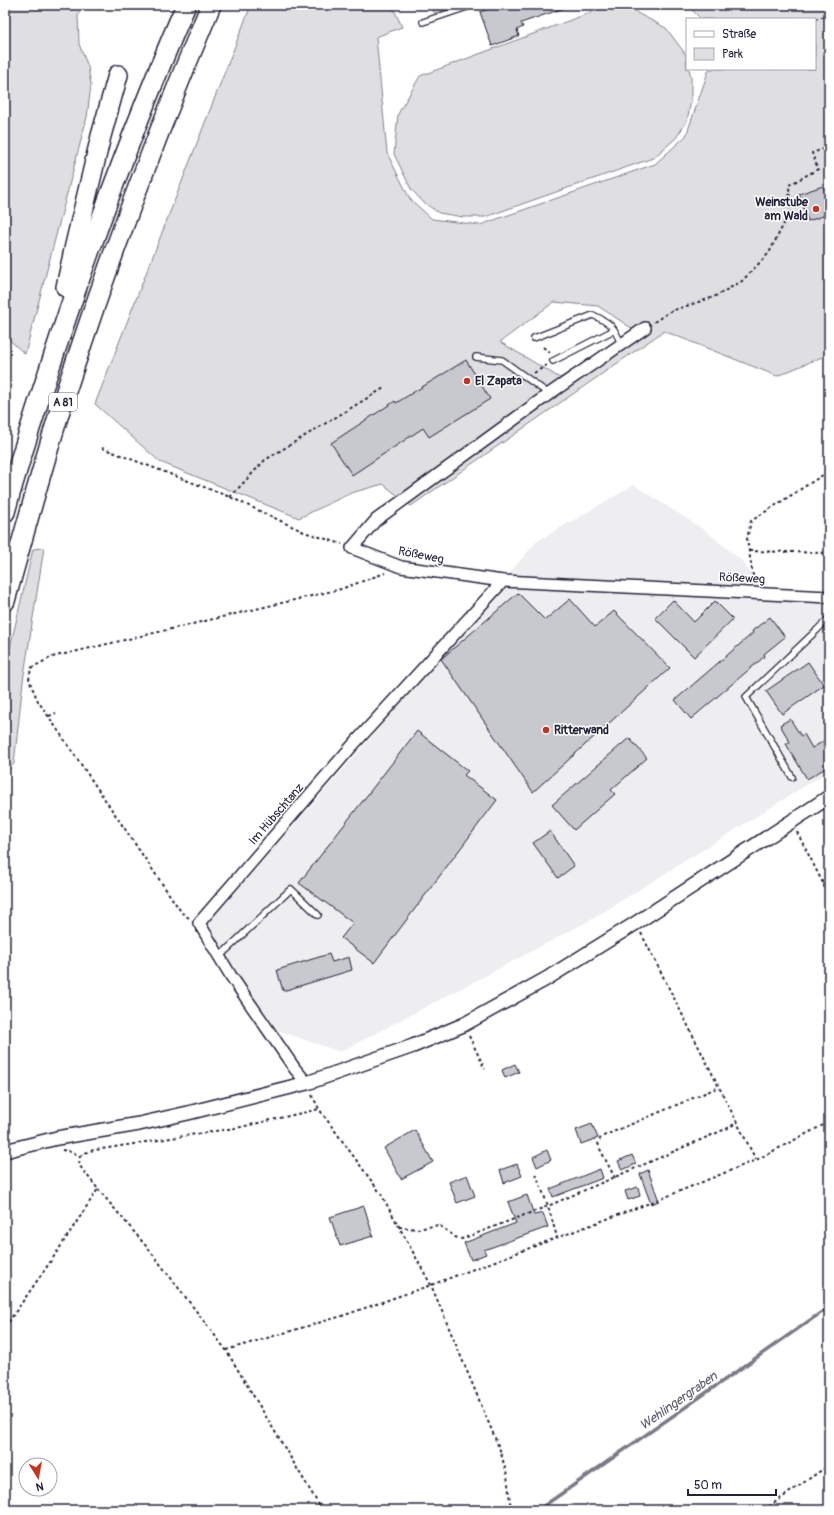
<svg xmlns="http://www.w3.org/2000/svg" width="834" height="1515" viewBox="0 0 834 1515" font-family="Pangolin,sans-serif">
<rect width="100%" height="100%" fill="#fff"/>
<filter id="ink" filterUnits="userSpaceOnUse"><feTurbulence type="fractalNoise" baseFrequency=".025" numOctaves="2"/><feDisplacementMap in="SourceGraphic" scale="8" xChannelSelector="R" yChannelSelector="G"/><feConvolveMatrix kernelMatrix="1 2 1 2 8 2 1 2 1" color-interpolation-filters="sRGB"/></filter>
<g filter="url(#ink)">
<!-- built -->
<path fill="#eeeef1" d="M634 485 706 531 741 560 759 583 777 598 829 603V771L589 921 340 1052 265 1026 206 926 373 735 536 542Z"/>
<!-- green -->
<g fill="#dfdfe2" stroke="#80808e" fill-rule="evenodd">
<path d="M5 5H83L78 16 79 44 88 67 91 85 87 117 25 354 5 336Z"/>
<path d="M251 5H392L402 27 376 37 387 153 410 199 432 219 480 225 655 164 686 136 709 69H815V19H701L687 5H829V354L777 376 664 331 411 506 383 484 351 493 299 518 160 462 95 404ZM554 302 598 306 636 331 560 378 500 342Z"/>
<path d="M432 5H459L434 13Z"/>
<path d="M611 5H634L637 13 666 28 686 55 687 69H689L691 77V101L687 121 676 138 653 158 485 217H463L439 213 423 202 411 189 394 154 398 114 420 76Z"/>
<path d="M44 548 23 681 14 764 5 772V669L33 549Z"/>
</g>
<g fill="none" stroke-linecap="round" stroke-linejoin="round">
<!-- stream -->
<path stroke="#7a7a88" stroke-width="3.5" d="M538 1510 829 1307"/>
</g>
<!-- building -->
<g fill="#c8c8cf" stroke="#22223b">
<path d="M500 5H570V6L521 23 523 27 517 30 519 36 492 46 480 12Z"/>
<path d="M823 186 829 203V214L808 221 799 194Z"/>
<path d="M466 360 490 399 429 437 423 428 352 475 331 443 395 401 396 403Z"/>
<path d="M518 593 545 620 570 599 595 627 614 611 670 668 533 792 441 659Z"/>
<path d="M673 600 694 622 715 601 733 619 694 657 655 618Z"/>
<path d="M770 617 785 637 764 654 765 656 691 719 675 700 753 633 752 631Z"/>
<path d="M808 662 824 685 782 714 766 691Z"/>
<path d="M790 719 801 736 804 734 812 748 829 738V766L807 779 786 744 790 742 780 725Z"/>
<path d="M417 731 468 771 464 775 497 800 374 963 341 938 353 923 299 883Z"/>
<path d="M629 738 647 758 611 790 615 794 574 830 552 805Z"/>
<path d="M550 831 574 866 558 878 533 843Z"/>
<path d="M329 954 332 962 349 957 352 970 283 991 277 970Z"/>
<path d="M515 1064 519 1072 505 1078 502 1070Z"/>
<path d="M592 1124 598 1138 581 1144 576 1130Z"/>
<path d="M415 1130 433 1162 401 1179 384 1148Z"/>
<path d="M547 1150 551 1160 537 1167 533 1157Z"/>
<path d="M632 1155 636 1164 622 1170 618 1161Z"/>
<path d="M517 1164 522 1176 504 1183 500 1170Z"/>
<path d="M600 1169 603 1178 553 1197 550 1189Z"/>
<path d="M648 1170 659 1201 651 1204 640 1174Z"/>
<path d="M467 1175 475 1196 457 1203 449 1182Z"/>
<path d="M638 1187 640 1196 628 1200 625 1191Z"/>
<path d="M527 1195 534 1215 543 1213 548 1227 484 1250 486 1254 471 1260 464 1243 516 1223 508 1202Z"/>
<path d="M364 1206 373 1236 340 1246 330 1217Z"/>
</g>
<g fill="none" stroke-linecap="round" stroke-linejoin="round">
<!-- service casing -->
<g stroke="#22223b" stroke-width="8">
<g id="service">
<path d="M423 22 473 5"/>
<path d="M534 338 593 315C610 323 614 326 621 344"/>
<path d="M476 357 502 360 549 394"/>
<path d="M553 361 614 330"/>
<path d="M792 777 746 697 817 630 829 618"/>
<path d="M219 957 291 889 318 915"/>
</g>
</g>
<!-- minor casing -->
<g stroke="#22223b" stroke-width="14">
<g id="minor">
<path d="M645 328 549 394 376 520 352 548 401 567 503 581 829 597"/>
<path d="M307 1083 295 1069 231 976 199 923 352 746 503 581"/>
</g>
</g>
<!-- tertiary casing -->
<g stroke="#22223b" stroke-width="16">
<path id="tertiary" d="M5 1151 57 1138 139 1124 188 1113 307 1083 413 1046 463 1025 546 979 636 923 829 797"/>
</g>
<!-- motorway casing -->
<g stroke="#22223b" stroke-width="22">
<g id="motorway">
<path d="M66 287 75 245 101 136 118 75"/>
<path d="M5 512C24 443 47 375 70 307 105 205 143 104 186 5"/>
<path d="M5 601C26 527 46 452 70 379 112 252 159 128 211 5"/>
</g>
</g>
<!-- path -->
<g stroke="#22223b" stroke-width="2" stroke-dasharray="3 3" stroke-linecap="butt">
<path d="M815 19 829 15"/>
<path d="M654 322 671 311 714 297 742 281 769 253 790 212 789 185 818 169 812 153 829 147"/>
<path d="M543 347 550 353"/>
<path d="M534 373 547 365"/>
<path d="M102 448 230 497 304 532 342 544"/>
<path d="M230 497 265 460 384 388"/>
<path d="M749 551 829 553"/>
<path d="M754 582 747 539 751 521 829 471"/>
<path d="M49 716 56 713"/>
<path d="M797 832 829 895"/>
<path d="M189 918 182 913 38 701 29 680 31 668 52 657 341 589 385 573"/>
<path d="M641 933 756 1160"/>
<path d="M469 1036 485 1069"/>
<path d="M312 1095 319 1109 381 1194 431 1285 500 1450 507 1475 511 1510"/>
<path d="M62 1150 68 1151 80 1156"/>
<path d="M80 1156 89 1151 241 1127 319 1109"/>
<path d="M536 1174 548 1206 557 1237"/>
<path d="M615 1178 600 1149 598 1143 601 1137 719 1087"/>
<path d="M98 1189 151 1252 226 1350 322 1510"/>
<path d="M399 1227 417 1229 439 1225 455 1237 462 1239 548 1206 728 1128 738 1122"/>
<path d="M5 1327 55 1255 98 1189 79 1165 80 1156"/>
<path d="M226 1350 342 1316 431 1285 663 1198 756 1160 829 1122"/>
<path d="M764 1510 829 1465"/>
</g>
<!-- service -->
<use href="#service" stroke="#fff" stroke-width="5.5"/>
<!-- minor -->
<use href="#minor" stroke="#fff" stroke-width="11"/>
<!-- tertiary -->
<use href="#tertiary" stroke="#fff" stroke-width="13"/>
<!-- motorway -->
<use href="#motorway" stroke="#fff" stroke-width="19"/>
</g>
</g>
<!-- markers -->
<g fill="#c8321e" stroke="#fff" stroke-width="1.5">
<circle cx="816" cy="209" r="4"/>
<circle cx="467" cy="381" r="4"/>
<circle cx="546" cy="730" r="4"/>
</g>
<g text-anchor="middle" stroke-width="3" stroke-linejoin="round" paint-order="stroke">
<!-- shield labels -->
<rect fill="#fff" stroke="#646476" stroke-width="1" x="49" y="393" width="28" height="18" rx="3"/>
<g font-size="11" font-weight="bold" fill="#22223b">
<text x="63" y="406">A 81</text>
</g>
<!-- poi labels -->
<g font-size="12" font-weight="bold" fill="#22223b" stroke="#fff" text-anchor="start">
<text x="808" y="206" text-anchor="end">Weinstube<tspan x="808" dy="14">am Wald</tspan></text>
<text x="475" y="385">El Zapata</text>
<text x="554" y="734">Ritterwand</text>
</g>
<!-- street labels -->
<g font-size="12" fill="#22223b" stroke="#fff">
<text transform="translate(421 555) rotate(11)" y="4">Rößeweg</text>
<text transform="translate(742 578) rotate(3)" y="4">Rößeweg</text>
<text transform="translate(276 814) rotate(-49)" y="4">Im Hübschtanz</text>
</g>
<!-- water labels -->
<g font-size="13" font-style="italic" fill="#5c5c6f" stroke="#fff">
<text transform="translate(678 1400) rotate(-35)" y="5">Wehlingergraben</text>
</g>
</g>
<!-- margin -->
<rect width="834" height="1515" fill="none" stroke="#fff" stroke-width="20"/>
<rect x="10" y="10" width="814" height="1495" fill="none" stroke="#22223b" stroke-width="1.5" filter="url(#ink)"/>
<!-- legend -->
<rect x="686" y="18" width="130" height="52" fill="#ffffff" stroke="#a7a7b1"/>
<rect x="694" y="31" width="20" height="6" fill="#ffffff" stroke="#a7a7b1"/>
<text x="722" y="38" font-size="12" fill="#22223b">Straße</text>
<rect x="694" y="48" width="20" height="12" fill="#dfdfe2" stroke="#a7a7b1"/>
<text x="722" y="58" font-size="12" fill="#22223b">Park</text>
<!-- north arrow -->
<g transform="translate(38 1477) rotate(169)"><circle r="19" fill="#ffffff" stroke="#a7a7b1"/>
<path d="M0-3L7 15L0 10L-7 15Z" fill="#c8321e"/>
<text y="-6" font-size="11" font-weight="bold" text-anchor="middle" fill="#22223b">N</text>
</g>
<!-- scale -->
<path d="M688 1489v6h88v-6" fill="none" stroke="#22223b" stroke-width="2"/>
<text x="694" y="1489" font-size="12" fill="#22223b" stroke="#ffffff" stroke-width="3" paint-order="stroke">50 m</text>
</svg>
